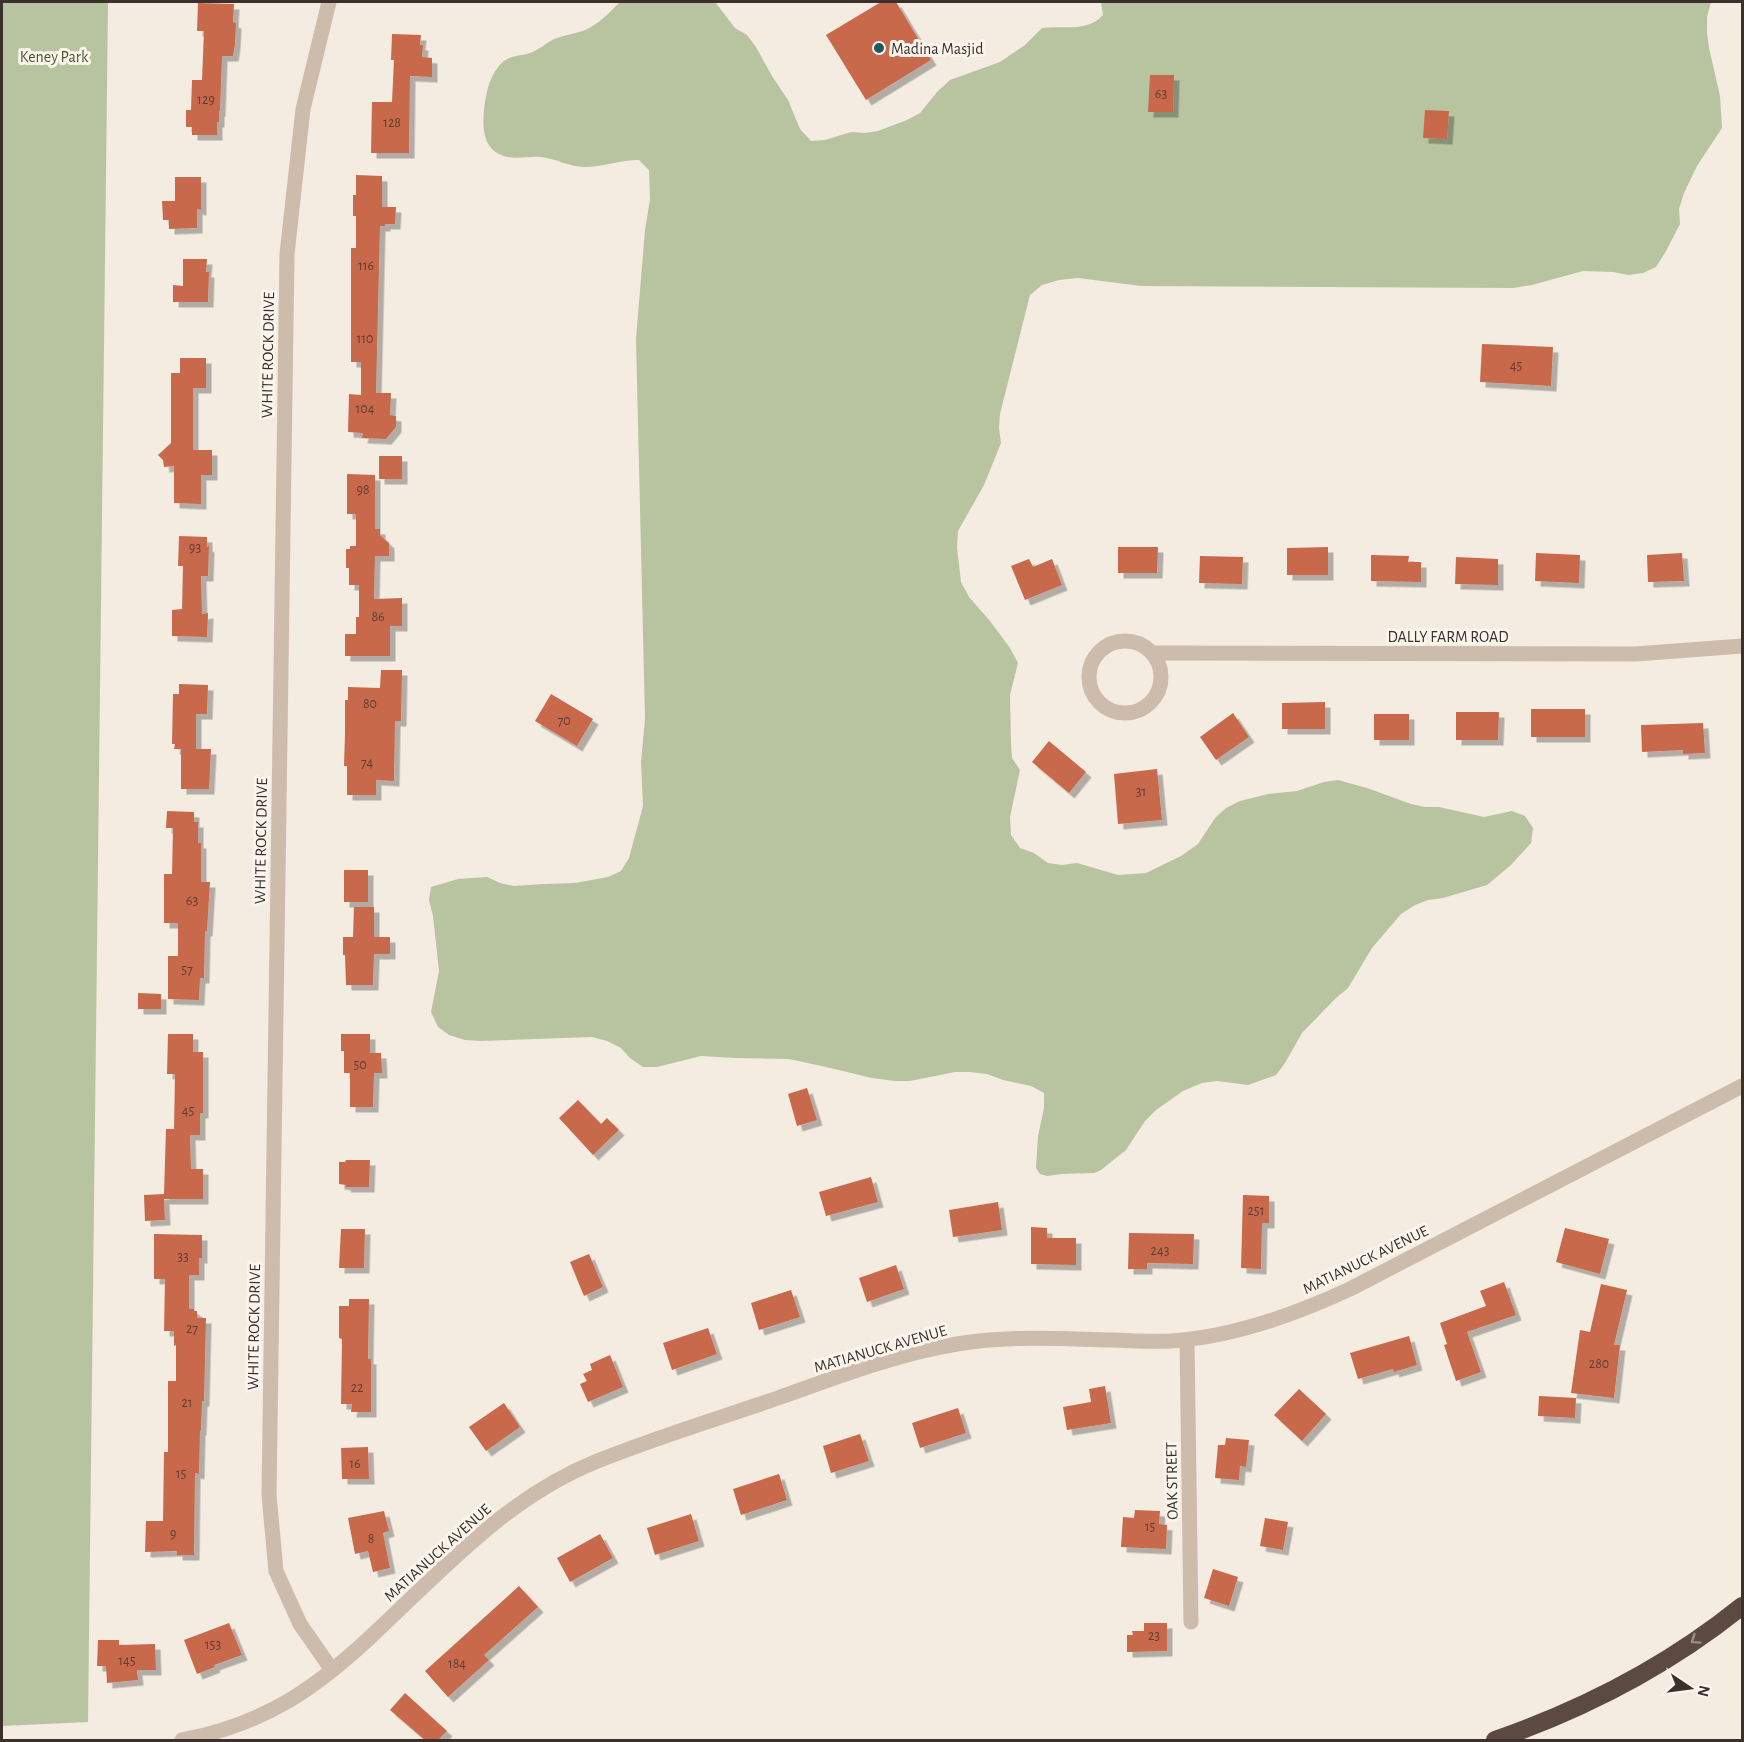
<svg xmlns="http://www.w3.org/2000/svg" width="1744" height="1742" viewBox="0 0 1744 1742" font-family="'Alegreya Sans',sans-serif">
<defs>
<filter id="shadow"><feDropShadow dx="5.5" dy="5.5" stdDeviation="0" flood-color="#0004"/></filter>
</defs>
<rect width="100%" height="100%" fill="#f4ebe1"/>
<!-- green -->
<g fill="#b8c4a0">
<path d="M2 2H108L88 1722 2 1726Z"/>
<path d="M620 2H715L735 28 747 35 756 47 772 76 788 100 800 129 811 141 825 140 851 132 864 133 878 131 907 120 920 113 938 91 950 80 1000 62 1025 45 1042 28C1063 25 1087 33 1103 15L1101 2H1711L1707 17V33L1709 48 1720 96 1722 128 1697 166 1684 193 1679 209 1680 224 1666 251 1656 267 1643 273 1628 275 1613 272 1583 271 1532 285 1513 288 1141 286 1078 278 1059 280 1042 285 1030 295 1000 414 999 428 1001 443 984 485 958 531 957 548 961 582 969 597 990 621 1010 648 1018 663 1010 695 1011 743 1012 758 1020 770 1010 817 1011 835 1020 848 1034 853 1048 863 1062 865 1077 863 1118 875 1146 873 1181 856 1198 844 1215 818 1226 808 1240 801 1268 794 1297 791 1324 782 1338 780 1367 788 1411 804 1425 807H1439L1484 817 1512 811 1525 816 1533 828 1531 843 1511 865 1487 885 1443 898 1428 900 1415 905 1401 914 1372 948 1348 988 1336 998 1302 1033 1285 1063 1276 1075 1248 1085 1217 1081 1202 1083 1183 1091 1156 1110 1145 1121 1126 1150 1101 1170 1094 1173 1062 1174 1047 1176 1040 1174 1036 1168 1038 1136 1044 1108V1093L1031 1086 1003 1080 987 1074 970 1072H955L910 1081H895L872 1078 826 1067 789 1059 735 1058 701 1056 657 1067H643L630 1058 621 1048 607 1041 592 1037 481 1041 465 1040 449 1035 438 1027 431 1012 439 971 433 916 429 900 431 887 458 879 487 877 500 883 514 886 544 884 575 883 608 877 621 871 629 858 643 806 641 762 645 719 636 339 645 230 650 199 649 170 639 160C620 160 603 167 584 167 569 167 555 158 540 157 529 156 518 159 508 157 484 152 482 131 484 110 486 93 490 72 504 61 512 55 521 56 530 53 539 50 546 43 554 39 564 35 575 34 585 30 599 24 610 12 620 2Z"/>
</g>
<!-- building -->
<g fill="#c8694b" filter="url(#shadow)">
<path d="M881 2H896L931 60 866 100 826 35Z"/>
<path d="M198 3 234 4 233 22 236 23 235 44 233 56H222L220 111H219V122H217V135H192V127H186V110H191L192 80H202L204 31H197Z"/>
<path d="M392 34 421 35 420 45H423L422 57 432 58V77L410 76 409 153H371L372 102H392L394 60H391Z"/>
<path d="M1150 75H1174L1173 112H1148Z"/>
<path d="M1425 110 1449 111 1447 139 1423 138Z"/>
<path d="M356 175 382 176V207H396L395 224H385V226H380L376 393H391L390 415 396 416V427L386 439 362 438 363 433 348 432 349 394 361 395V362H351V248H356V216H353V195H356Z"/>
<path d="M175 177H201V210L197 209V228L169 229V220H163L162 201H175Z"/>
<path d="M183 259H207L206 272H209L208 302H173V285L183 286Z"/>
<path d="M1482 344 1553 347 1551 386 1480 382Z"/>
<path d="M180 358H206V388H193V450H212V475H201V504L174 503V466L164 467 163 460 158 455 171 443V373H180Z"/>
<rect x="379" y="456" width="23" height="23"/>
<path d="M347 474 375 475V529H380V535L389 543V556H375L374 599 402 598V626H390V656H345V634H356V617H359V585H349V568H346V549H350V546H356V514H347Z"/>
<path d="M179 536 207 537V547L209 546 208 576H201L202 614 208 613 207 637 172 636V610L182 609 183 566H178Z"/>
<path d="M1118 547H1158L1157 573H1118Z"/>
<path d="M1328 547V575H1287V548Z"/>
<path d="M1536 553 1580 555 1579 583 1535 581Z"/>
<path d="M1682 553 1684 581 1648 582 1647 555Z"/>
<path d="M1371 555 1409 556 1408 562H1421V582L1371 581Z"/>
<path d="M1200 556 1243 557 1242 584 1199 583Z"/>
<path d="M1456 557 1498 559V585L1455 584Z"/>
<path d="M1029 559 1033 567 1052 559 1062 585 1025 600 1011 566Z"/>
<path d="M381 670H402L401 721H395L394 781 376 780V795H347V766H344L345 734V700H348V687L380 688Z"/>
<path d="M179 684 208 685 207 714H196V749H211L209 789H181V749H174L175 744H172L173 694H179Z"/>
<path d="M551 694 593 719 577 746 535 721Z"/>
<path d="M1325 702V729H1282V703Z"/>
<rect x="1531" y="709" width="54" height="28"/>
<path d="M1456 712H1499L1498 740H1456Z"/>
<path d="M1233 713 1249 737 1216 760 1200 737Z"/>
<rect x="1374" y="714" width="35" height="26"/>
<path d="M1703 723 1705 753 1683 754V750L1642 752 1641 725Z"/>
<path d="M1049 741 1086 772 1069 793 1032 762Z"/>
<path d="M1157 769 1162 820 1118 824 1114 774Z"/>
<path d="M167 811 194 812V822H198V843H201V882H210L207 931H205L204 978H200L199 1000 168 999V956H178V923H164V874H172L173 828H166Z"/>
<rect x="344" y="870" width="24" height="32"/>
<path d="M354 907H374V937H390V954H374L373 985H346L345 955H343V937H353Z"/>
<path d="M138 993 161 994V1009H138Z"/>
<path d="M168 1034H193V1052H203V1113H200V1135H190L191 1169H203V1199H164L165 1220 145 1221 144 1195 164 1194 166 1129H174L175 1074H167Z"/>
<path d="M341 1034H370V1053H381L382 1073H374L373 1107H350V1073H344V1051H341Z"/>
<path d="M807 1088 817 1120 797 1126 788 1094Z"/>
<path d="M578 1100 601 1124 607 1118 619 1130 593 1155 559 1118Z"/>
<path d="M346 1160H370L369 1187H345L346 1185 339 1184V1162H345Z"/>
<path d="M871 1177 878 1202 826 1216 819 1192Z"/>
<path d="M1243 1195 1269 1196V1223H1262L1261 1269 1241 1268Z"/>
<path d="M998 1202 1002 1230 953 1237 949 1210Z"/>
<path d="M1031 1227 1047 1228V1238H1076V1265L1031 1264Z"/>
<path d="M1565 1228 1609 1239 1600 1274 1556 1262Z"/>
<path d="M341 1229H365L364 1268H339Z"/>
<path d="M1129 1233 1194 1234 1193 1264 1147 1263V1269H1128Z"/>
<path d="M154 1234 202 1235V1258H199V1275H189V1309H194V1311H197V1318H206L204 1401H202L201 1430H200L199 1474 195 1473 194 1555H177V1551L145 1552 146 1521H163L164 1452H168V1381H176V1345L174 1346V1331H164L165 1279H154Z"/>
<path d="M589 1254 603 1287 584 1296 570 1262Z"/>
<path d="M896 1265 904 1289 867 1302 859 1278Z"/>
<path d="M1504 1282 1516 1315 1467 1332 1481 1372 1456 1381 1444 1345 1447 1344 1440 1323 1486 1306 1480 1291Z"/>
<path d="M1601 1284 1627 1290 1614 1345H1620L1614 1398 1571 1393 1580 1330 1590 1332Z"/>
<path d="M791 1290 800 1317 759 1330 751 1303Z"/>
<path d="M349 1299H369L368 1359H371V1412H351L352 1404H341L342 1339 339 1338V1306H349Z"/>
<path d="M708 1328 717 1354 672 1370 663 1343Z"/>
<path d="M1409 1336 1417 1365 1394 1372 1393 1369 1358 1379 1350 1353Z"/>
<path d="M610 1355 623 1387 588 1402 580 1384 587 1381 583 1374 592 1370 590 1364Z"/>
<path d="M1105 1386 1111 1423 1067 1430 1063 1407 1091 1402 1089 1389Z"/>
<path d="M1299 1389 1326 1414 1302 1441 1274 1415Z"/>
<path d="M1539 1396 1576 1398 1575 1418 1538 1416Z"/>
<path d="M504 1403 520 1427 486 1451 469 1427Z"/>
<path d="M958 1408 966 1433 920 1448 912 1423Z"/>
<path d="M860 1434 869 1461 831 1473 823 1446Z"/>
<path d="M1226 1438 1249 1440 1246 1467 1240 1466 1239 1480 1215 1478 1218 1445H1225Z"/>
<path d="M368 1447 369 1479H342L341 1448Z"/>
<path d="M779 1474 787 1500 741 1515 733 1489Z"/>
<path d="M1135 1510 1160 1511 1159 1524 1167 1525 1166 1549 1121 1547 1123 1517 1134 1518Z"/>
<path d="M384 1511 389 1531 383 1533 390 1568 373 1572 368 1551 355 1554 348 1518Z"/>
<path d="M691 1514 699 1541 655 1555 647 1528Z"/>
<path d="M1265 1518 1288 1522 1283 1550 1260 1546Z"/>
<path d="M600 1534 613 1558 570 1582 557 1558Z"/>
<path d="M1213 1569 1238 1577 1229 1606 1204 1598Z"/>
<path d="M519 1586 538 1607 484 1655 489 1660 448 1697 425 1671Z"/>
<path d="M229 1623 242 1655 214 1665 215 1667 197 1674 184 1640Z"/>
<path d="M1144 1623H1167V1651L1127 1652V1635H1133L1132 1631H1144Z"/>
<path d="M98 1640H119V1645L155 1644 156 1670H137L138 1680 107 1683 106 1666H97Z"/>
<path d="M405 1693 447 1731 438 1740H425L390 1710Z"/>
</g>
<g fill="none" stroke-linecap="round" stroke-linejoin="round">
<!-- minor -->
<g stroke="#cdbbac" stroke-width="15">
<path d="M329 2 303 109 287 254 269 1495 276 1571 300 1624 332 1670"/>
<circle cx="1125" cy="677" r="36"/>
<path d="M1152 653 1636 654 1742 646"/>
<path d="M1187 1340 1191 1622"/>
</g>
<!-- tertiary -->
<path stroke="#cdbbac" stroke-width="15" d="M182 1740C220 1733 256 1720 290 1700 323 1680 353 1654 381 1627 447 1565 509 1497 595 1462 654 1438 717 1419 778 1398 837 1377 896 1354 957 1344 1009 1335 1061 1339 1112 1340 1132 1341 1151 1342 1171 1341 1233 1337 1294 1315 1350 1289L1742 1086"/>
<!-- motorway -->
<path stroke="#5c4a42" stroke-width="18" d="M1495 1740C1584 1709 1669 1665 1742 1606"/>
</g>
<!-- one-way arrows -->
<defs><path id="oneway-chevron" d="M-2-3.5L2.5 0L-2 3.5" fill="none" stroke-width="1.6" stroke-linecap="round" stroke-linejoin="round" transform="scale(1.5)"/></defs>
<use stroke="#9c8e87" href="#oneway-chevron" transform="translate(1695 1640) rotate(145)"/>
<!-- markers -->
<circle fill="#1f5a5e" stroke="#fbf5ee" stroke-width="2" cx="879" cy="48" r="6"/>
<g text-anchor="middle" stroke-width="6" stroke-linejoin="round" paint-order="stroke">
<!-- number labels -->
<g font-size="14" fill="#5e3e33">
<text x="1161" y="98">63</text>
<text x="206" y="104">129</text>
<text x="392" y="127">128</text>
<text x="366" y="270">116</text>
<text x="365" y="343">110</text>
<text x="1516" y="370">45</text>
<text x="365" y="413">104</text>
<text x="363" y="494">98</text>
<text x="195" y="552">93</text>
<text x="378" y="621">86</text>
<text x="370" y="708">80</text>
<text x="564" y="725">70</text>
<text x="367" y="767">74</text>
<text x="1141" y="796">31</text>
<text x="192" y="905">63</text>
<text x="187" y="974">57</text>
<text x="360" y="1069">50</text>
<text x="188" y="1115">45</text>
<text x="1256" y="1215">251</text>
<text x="1160" y="1255">243</text>
<text x="183" y="1261">33</text>
<text x="192" y="1333">27</text>
<text x="1599" y="1368">280</text>
<text x="357" y="1392">22</text>
<text x="187" y="1407">21</text>
<text x="355" y="1468">16</text>
<text x="181" y="1478">15</text>
<text x="1150" y="1531">15</text>
<text x="173" y="1538">9</text>
<text x="371" y="1543">8</text>
<text x="1154" y="1640">23</text>
<text x="213" y="1649">153</text>
<text x="127" y="1665">145</text>
<text x="457" y="1668">184</text>
</g>
<!-- poi labels -->
<g font-size="16" fill="#3b302b" stroke="#fbf5ee" text-anchor="start">
<text x="891" y="54">Madina Masjid</text>
</g>
<!-- park labels -->
<g font-size="16" fill="#4a5a2e" stroke="#fbf5ee">
<text x="54" y="62">Keney Park</text>
</g>
<!-- street labels -->
<g font-size="16" fill="#3b302b" stroke="#fbf5ee">
<text transform="translate(267 355) rotate(-89)" y="6">WHITE ROCK DRIVE</text>
<text x="1448" y="642">DALLY FARM ROAD</text>
<text transform="translate(260 841) rotate(-89)" y="6">WHITE ROCK DRIVE</text>
<text transform="translate(1365 1259) rotate(-26)" y="6">MATIANUCK AVENUE</text>
<text transform="translate(253 1327) rotate(-89)" y="6">WHITE ROCK DRIVE</text>
<text transform="translate(880 1348) rotate(-16)" y="6">MATIANUCK AVENUE</text>
<text transform="translate(1171 1481) rotate(-91)" y="6">OAK STREET</text>
<text transform="translate(437 1552) rotate(-42)" y="6">MATIANUCK AVENUE</text>
</g>
</g>
<!-- border -->
<rect width="1744" height="1742" fill="none" stroke="#3b302b" stroke-width="6"/>
<!-- north arrow -->
<g transform="translate(1690 1688) rotate(103)" stroke="#fbf5ee" stroke-width="4.5" paint-order="stroke">
<path d="M0-4.5L10 22L0 15L-10 22Z" fill="#3b302b"/>
<text y="-9" font-size="16" font-weight="bold" text-anchor="middle" fill="#3b302b">N</text>
</g>
</svg>
